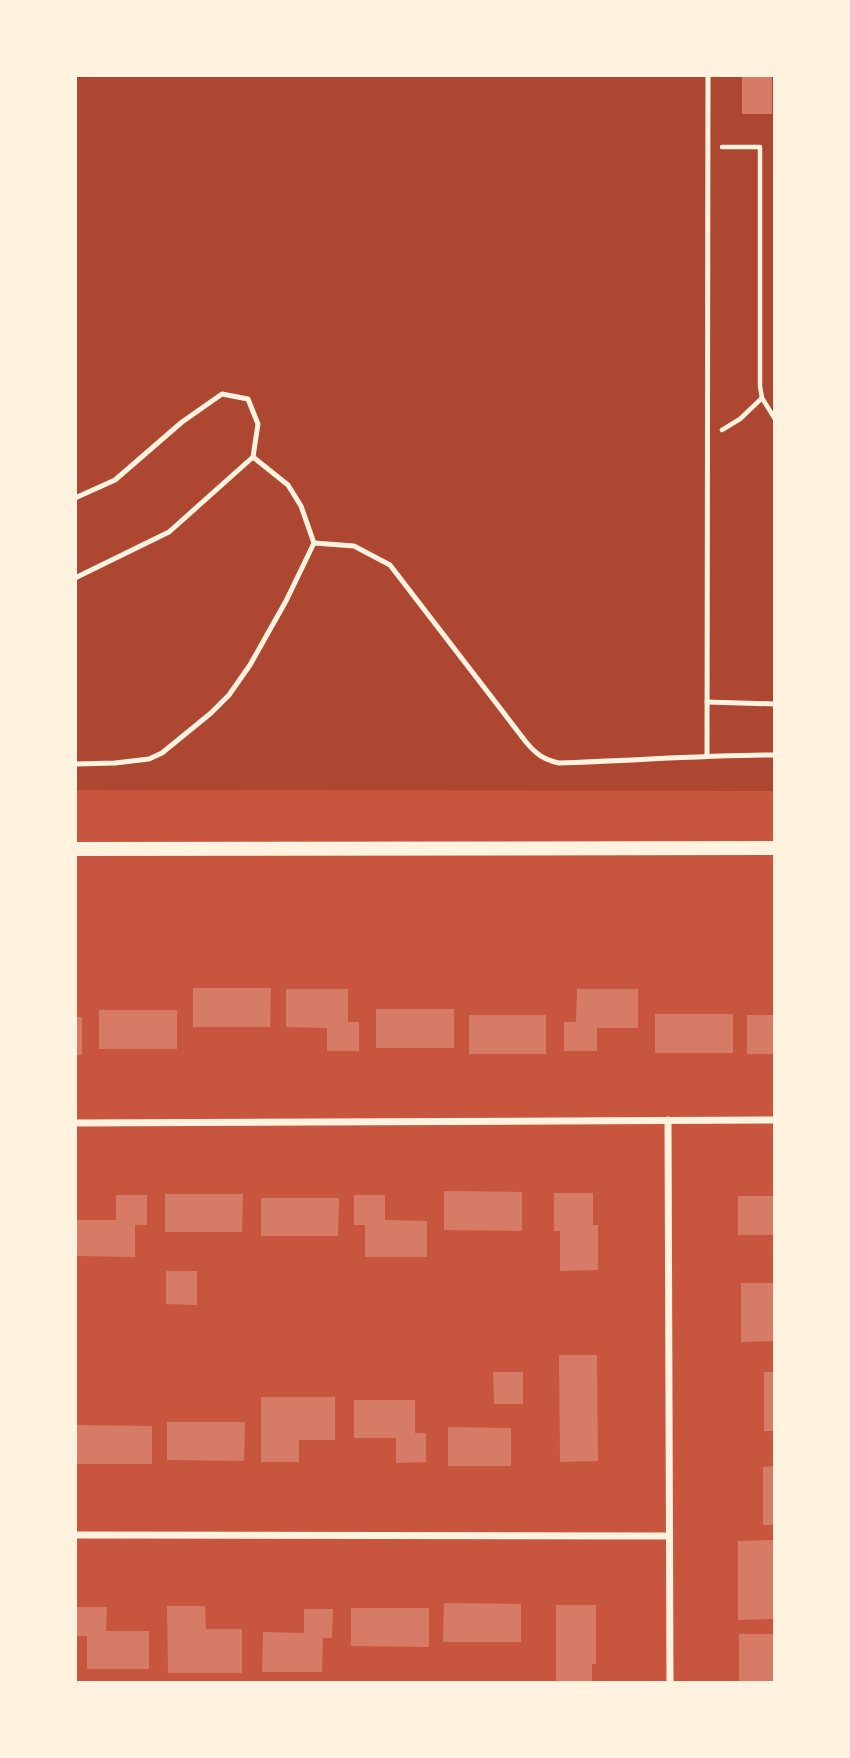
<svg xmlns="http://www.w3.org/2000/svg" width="850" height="1758" viewBox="0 0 850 1758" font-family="Rubik,sans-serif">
<rect width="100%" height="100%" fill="#c8553d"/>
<!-- green -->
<path fill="#ae4732" d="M75 75H775V791L75 790Z"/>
<!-- building -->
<g fill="#d67c66">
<rect x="742" y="75" width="30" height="39"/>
<path d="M193 988H271L270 1027H193Z"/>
<path d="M286 989H348V1022H359V1051H327V1028L286 1027Z"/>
<path d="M577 989H638V1028H597V1051H564V1022H576Z"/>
<rect x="376" y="1009" width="78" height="39"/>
<rect x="99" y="1010" width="78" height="39"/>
<rect x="655" y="1014" width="78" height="39"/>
<rect x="469" y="1015" width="77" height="39"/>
<rect x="747" y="1015" width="28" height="39"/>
<rect x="75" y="1017" width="7" height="38"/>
<path d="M444 1191 522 1192V1231L444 1230Z"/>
<path d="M554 1193H593V1225H598V1270L560 1271V1231H554Z"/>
<path d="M165 1194H243L242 1232H165Z"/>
<path d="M116 1195H147V1225H135V1257L75 1256V1220H116Z"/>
<path d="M354 1195H385V1220L427 1221V1257H365V1225H354Z"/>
<rect x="738" y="1196" width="37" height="39"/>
<path d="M261 1198H339L338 1236H261Z"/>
<path d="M166 1271H197V1305L166 1304Z"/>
<path d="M741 1283H775V1341L741 1342Z"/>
<path d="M559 1355H597L598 1461 560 1462Z"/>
<path d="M493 1372H523V1404H494Z"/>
<rect x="764" y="1372" width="11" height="59"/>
<path d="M261 1397H335V1440H299V1462H261Z"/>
<path d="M354 1400H415V1433H426V1462L396 1463V1438H354Z"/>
<path d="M167 1422H245L244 1461 167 1460Z"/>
<path d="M75 1425 152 1426V1464H75Z"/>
<path d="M448 1427 511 1428V1466H448Z"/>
<path d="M775 1466V1525H763V1467Z"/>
<path d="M775 1540V1619L738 1620V1541Z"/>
<path d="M444 1603 521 1604V1642H443Z"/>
<path d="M556 1605H596V1664H592V1683H556Z"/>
<path d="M167 1606H205L206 1629H242V1673H168Z"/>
<path d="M76 1607H107L106 1631H149V1669H87V1636H76Z"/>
<path d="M351 1608H429V1647L351 1646Z"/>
<path d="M304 1609H333L332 1638H323L322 1672H262L263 1632 304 1633Z"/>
<rect x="739" y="1634" width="36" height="49"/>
</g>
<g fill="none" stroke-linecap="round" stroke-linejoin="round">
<!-- path -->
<g stroke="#fff3e0" stroke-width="4.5">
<path d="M722 147H760V386L762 398 775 419"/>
<path d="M722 430 740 419 762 398"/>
</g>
<!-- service -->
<g stroke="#fff3e0" stroke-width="5">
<path d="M75 498 115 480 182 422 222 394 248 399 258 424 253 457 169 532 75 578"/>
<path d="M314 543 354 546 390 565 526 742C536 754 544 760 559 763 631 761 703 755 775 755"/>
<path d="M707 702 775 704"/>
<path d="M707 755 708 75"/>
<path d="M75 764 115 763 149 759 162 753 211 713 229 695 250 665 286 601 314 543 301 506 288 485 253 457"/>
</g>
<!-- minor -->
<g stroke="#fff3e0" stroke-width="7">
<path d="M668 1120 670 1683"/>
<path d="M75 1123 775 1120"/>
<path d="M75 1535 669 1536"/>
</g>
<!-- secondary -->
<path stroke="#fff3e0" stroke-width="14" d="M75 849 775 848"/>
</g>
<!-- border -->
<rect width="850" height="1758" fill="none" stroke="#fff3e0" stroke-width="154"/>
</svg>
